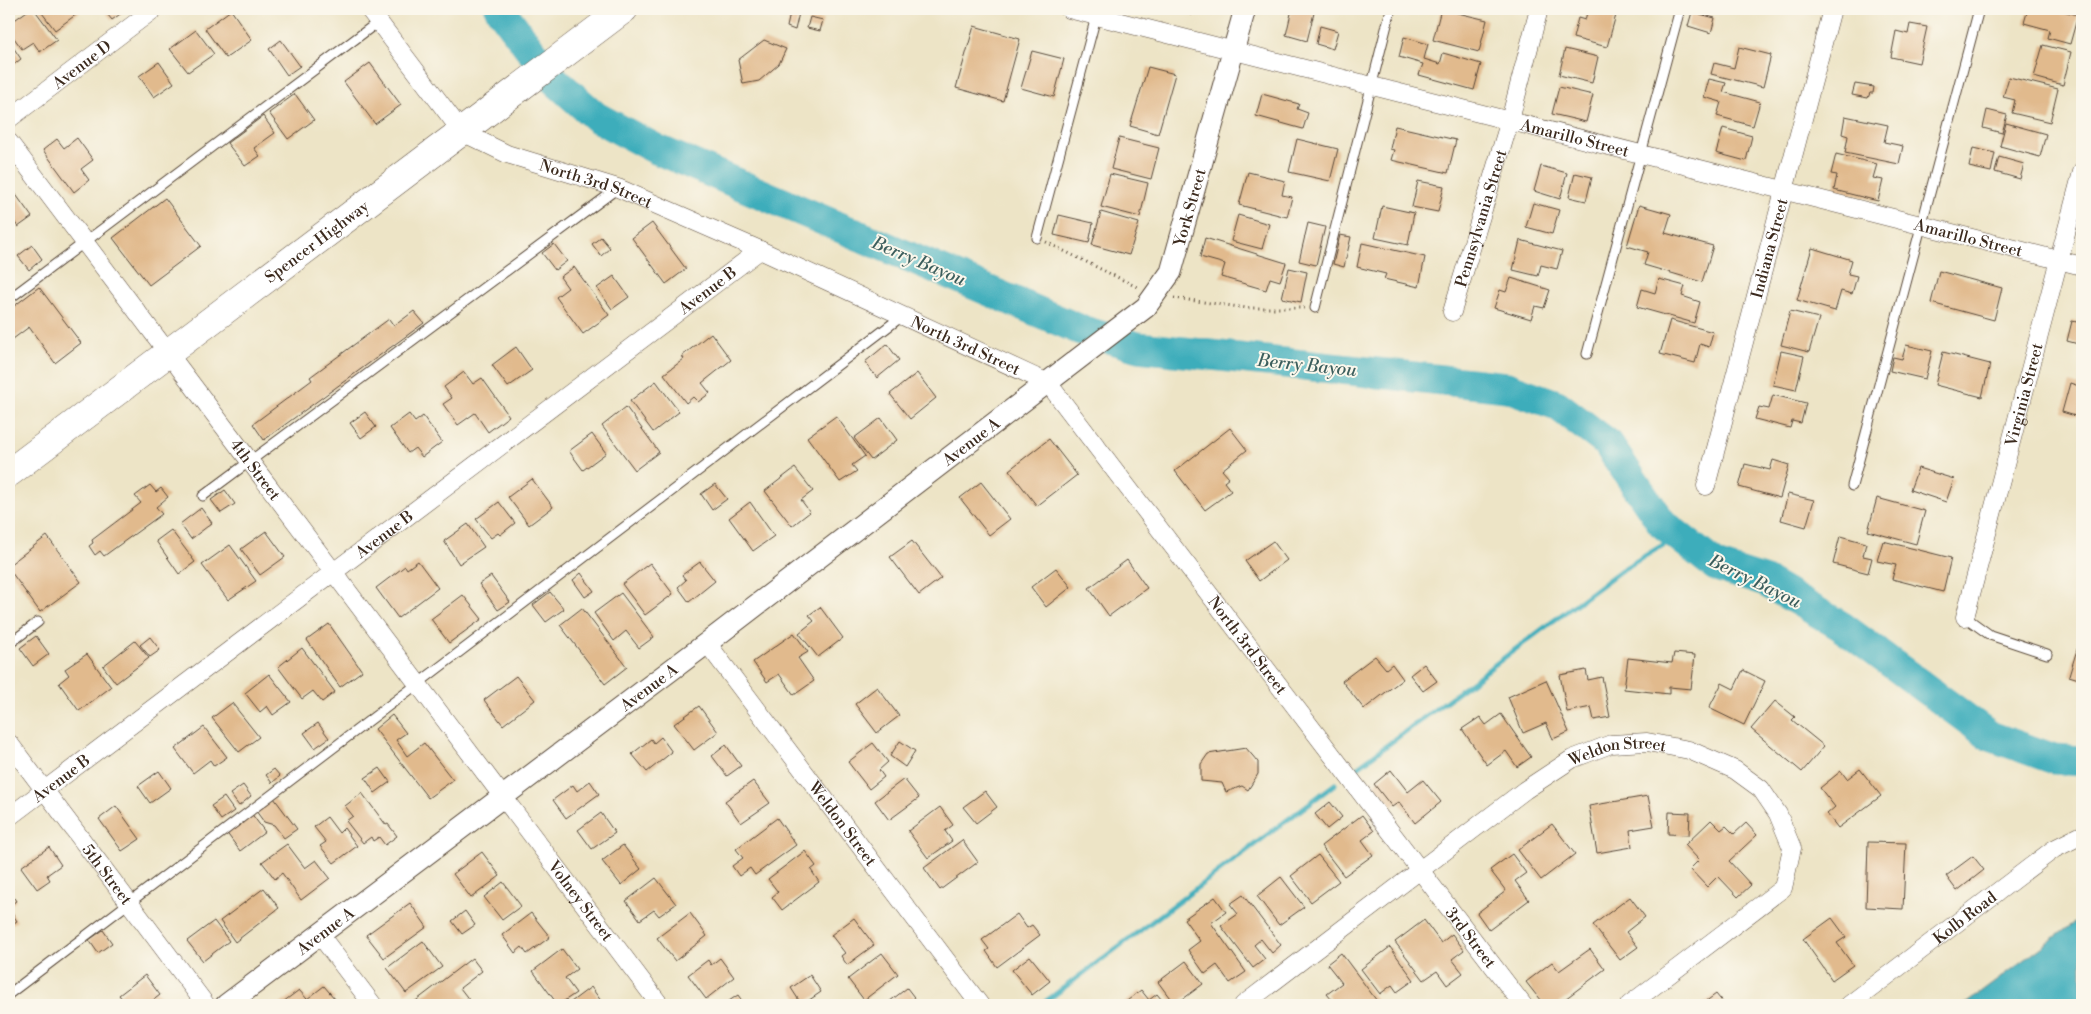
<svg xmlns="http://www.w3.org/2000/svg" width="2091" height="1014" viewBox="0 0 2091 1014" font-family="'Libre Bodoni',serif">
<rect width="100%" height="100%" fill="#fbf7ec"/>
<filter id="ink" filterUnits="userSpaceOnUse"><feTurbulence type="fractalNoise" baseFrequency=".02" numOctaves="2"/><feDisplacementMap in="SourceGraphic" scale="10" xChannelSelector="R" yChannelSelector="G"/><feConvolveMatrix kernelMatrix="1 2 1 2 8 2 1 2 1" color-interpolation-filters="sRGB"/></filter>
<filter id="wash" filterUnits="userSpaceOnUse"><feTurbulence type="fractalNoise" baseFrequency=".0096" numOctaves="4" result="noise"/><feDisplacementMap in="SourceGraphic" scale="20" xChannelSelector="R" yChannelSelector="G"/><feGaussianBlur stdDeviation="1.12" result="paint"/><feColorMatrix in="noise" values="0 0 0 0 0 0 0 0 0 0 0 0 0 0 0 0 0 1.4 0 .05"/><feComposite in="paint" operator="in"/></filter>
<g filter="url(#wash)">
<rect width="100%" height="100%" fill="#ede4c6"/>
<!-- water -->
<path fill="#3eadbb" stroke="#3c6c6c" d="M2082 917V1005H1964Z"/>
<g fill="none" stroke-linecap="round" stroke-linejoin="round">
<!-- stream -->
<g stroke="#3eadbb" stroke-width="5">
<path d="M1358 767 1620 571 1678 536"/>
<path d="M1041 1005 1335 784"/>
</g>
<!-- river -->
<path stroke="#3eadbb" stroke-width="31" d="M500 9 551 77 596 117 656 149 1081 330 1138 347 1507 387 1557 405 1607 443 1662 523 1716 566 1766 582 1841 626 1990 736 2054 759 2082 761"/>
</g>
<g id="blocks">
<!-- building -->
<g fill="#e1ba8d">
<path d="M30 9H34L57 40 40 52 33 42 22 49 9 31V24Z"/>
<path d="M39 9H80L81 11 55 30Z"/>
<path d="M103 9H127L112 20Z"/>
<path d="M791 9H806L799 13 795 30 787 27Z"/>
<path d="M1168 9H1194L1192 15Z"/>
<path d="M1292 9H1315L1307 41 1286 35Z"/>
<path d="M1441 9 1487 20 1479 52 1433 40Z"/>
<path d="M1588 9 1616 15 1607 47 1573 38 1578 18 1585 20Z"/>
<path d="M2028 9H2055L2078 15 2070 44 2048 38 2050 30 2024 23Z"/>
<path d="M231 10 252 40 226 58 205 29Z"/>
<path d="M1692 12 1715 18 1711 33 1688 26Z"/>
<path d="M810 17 823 20 820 31 807 28Z"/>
<path d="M1910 24 1927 27 1919 63 1891 57 1896 31 1908 34Z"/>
<path d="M974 26 1020 39 1003 101 956 88Z"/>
<path d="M1320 26 1338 31 1333 49 1316 44Z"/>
<path d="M196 30 214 54 188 72 170 49Z"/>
<path d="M1404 37 1428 44 1424 59 1440 64 1443 53 1481 64 1474 90 1419 75 1423 64 1399 57Z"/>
<path d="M281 40 300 66 287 75 269 49Z"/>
<path d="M764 40 786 49 779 64 759 81 743 84 738 60Z"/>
<path d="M9 41 21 59 9 68Z"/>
<path d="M2043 45 2071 52 2063 85 2034 77Z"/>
<path d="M1739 47 1771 55 1763 87 1711 74 1714 63 1734 68Z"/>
<path d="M1565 49 1598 57 1592 83 1559 75Z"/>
<path d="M1032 51 1064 59 1054 97 1021 88Z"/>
<path d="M159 62 174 83 154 97 139 76Z"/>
<path d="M370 63 401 105 375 124 344 82Z"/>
<path d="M1148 67 1175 74 1158 134 1130 126Z"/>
<path d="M2009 77 2058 89 2050 122 2012 113 2015 100 2003 97Z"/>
<path d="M1709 79 1726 83 1723 92 1760 102 1753 126 1717 116 1721 102 1704 97Z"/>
<path d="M1855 84 1874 87 1873 93H1870L1868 98 1852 95Z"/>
<path d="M1559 87 1593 95 1586 122 1552 114Z"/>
<path d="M295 94 314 120 288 139 269 113Z"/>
<path d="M1262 94 1299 104 1297 109 1308 113 1303 129 1256 116Z"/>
<path d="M1987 110 2007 115 2002 133 1983 128Z"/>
<path d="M263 116 275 133 254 148 260 156 245 166 227 143Z"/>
<path d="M1845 116 1888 125 1884 142 1903 146 1899 164 1845 153 1848 136 1842 134Z"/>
<path d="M2006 123 2046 134 2040 157 2000 146Z"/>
<path d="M1395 126 1456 140 1448 173 1391 160 1394 150 1390 149Z"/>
<path d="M1723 128 1752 136 1746 161 1716 153Z"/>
<path d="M77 138 93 160 81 169 89 180 74 192 43 150 57 139 64 148Z"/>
<path d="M1119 138 1159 148 1151 179 1111 169Z"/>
<path d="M1297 139 1338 149 1330 181 1289 172Z"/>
<path d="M1973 148 1995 153 1991 172 1969 167Z"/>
<path d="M1836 154 1877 164 1873 178 1883 180 1878 201 1834 190 1837 175 1831 174Z"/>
<path d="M1999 157 2024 164 2020 179 1995 172Z"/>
<path d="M1541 166 1567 173 1560 199 1534 191Z"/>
<path d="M1248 172 1285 181 1282 195 1292 197 1287 217 1239 205Z"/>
<path d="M1575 173 1592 177 1586 201 1569 197Z"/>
<path d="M1110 174 1148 183 1140 217 1101 207Z"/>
<path d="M1418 181 1444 186 1438 212 1412 207Z"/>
<path d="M9 185 32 217 18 227 9 214Z"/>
<path d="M165 198 201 246 149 285 113 238Z"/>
<path d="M1533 203 1559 210 1552 234 1526 227Z"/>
<path d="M1639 205 1671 214 1665 233 1713 246 1702 282 1644 265 1648 252 1627 246Z"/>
<path d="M1382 206 1414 213 1408 245 1375 238Z"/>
<path d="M1101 212 1139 223 1129 255 1092 245Z"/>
<path d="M1059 215 1093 223 1089 243 1054 235Z"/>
<path d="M1238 215 1269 224 1262 249 1231 241Z"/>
<path d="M652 223 686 269 666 284 632 238Z"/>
<path d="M1308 223 1325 227 1316 265 1299 261Z"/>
<path d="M1340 235 1351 237 1344 267 1333 264Z"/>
<path d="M601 237 610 248 601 256 592 244Z"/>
<path d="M1205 238 1286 263 1280 281 1270 278 1266 290 1221 277 1225 264 1200 257Z"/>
<path d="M1520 240 1562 251 1557 269 1541 265 1538 276 1513 270Z"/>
<path d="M1362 243 1425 257 1419 287 1384 279 1386 274 1357 267Z"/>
<path d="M554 244 567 261 555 270 542 253Z"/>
<path d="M32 245 42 259 29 270 18 256Z"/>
<path d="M1812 248 1852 260 1848 274 1857 276 1852 294 1841 291 1835 311 1797 300Z"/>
<path d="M574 267 609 315 583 334 556 297 568 288 560 277Z"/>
<path d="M1289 268 1307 272 1301 302 1282 298Z"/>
<path d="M1939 271 2002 288 1994 320 1931 303Z"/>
<path d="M614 276 629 297 612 309 597 288Z"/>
<path d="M1511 278 1550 290 1544 308 1535 306 1531 319 1494 308 1500 290 1506 292Z"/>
<path d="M1659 279 1685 286 1682 296 1700 302 1694 323 1637 307 1642 289 1655 293Z"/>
<path d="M39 287 81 343 55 363 29 327 9 342V310Z"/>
<path d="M414 311 424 323 264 440 253 424 312 380 310 377 389 319 394 326Z"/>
<path d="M1790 311 1819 318 1809 352 1781 345Z"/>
<path d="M1670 320 1713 332 1709 347 1700 344 1695 363 1660 354Z"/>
<path d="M2072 321 2082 323V345L2067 341Z"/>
<path d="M711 333 731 360 702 383 710 393 698 402 693 397 686 403 664 374 684 359 682 356Z"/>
<path d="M887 344 899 360 877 378 865 362Z"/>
<path d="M1906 345 1932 351 1925 379 1890 371 1893 357 1902 359Z"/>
<path d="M516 347 532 370 508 387 492 365Z"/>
<path d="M1781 351 1804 356 1796 390 1773 385Z"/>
<path d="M1943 352 1990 364 1982 397 1935 385Z"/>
<path d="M464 372 473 384 482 378 509 416 488 432 475 413 458 425 443 404 452 398 444 387Z"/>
<path d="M917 373 936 398 910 419 890 394Z"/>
<path d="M656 381 679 412 653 432 630 401Z"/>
<path d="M2070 383 2082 387V418L2062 412Z"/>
<path d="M1773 395 1806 403 1801 423 1792 421 1790 428 1755 419 1759 407 1769 409Z"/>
<path d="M626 407 659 452 635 470 602 426Z"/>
<path d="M365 412 376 427 361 438 350 423Z"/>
<path d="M409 414 415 422 423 416 442 442 422 457 415 448 408 453 390 428Z"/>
<path d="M836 416 865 456 852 465 857 471 840 482 807 437Z"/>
<path d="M881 418 897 440 871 460 854 438Z"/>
<path d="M1230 428 1247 450 1222 470 1229 478 1224 482 1231 491 1205 510 1175 471Z"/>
<path d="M592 434 606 453 583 470 569 451Z"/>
<path d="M1049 439 1077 475 1037 506 1009 470Z"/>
<path d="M1773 460 1789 465 1780 498 1739 487 1745 464 1770 470Z"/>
<path d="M795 468 813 491 801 500 810 512 792 526 765 491Z"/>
<path d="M1918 468 1954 479 1946 502 1910 490Z"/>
<path d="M532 479 553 507 529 525 508 497Z"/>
<path d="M981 482 1010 519 989 535 960 498Z"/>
<path d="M715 484 727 499 712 510 701 494Z"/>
<path d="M150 485 156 492 161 488 168 497 156 507 162 514 104 556 100 551 95 555 89 546 93 543 92 540 141 503 135 496Z"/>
<path d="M225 490 235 504 221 513 211 500Z"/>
<path d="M1788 494 1814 500 1806 527 1781 520Z"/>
<path d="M1877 498 1925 511 1916 544 1868 531Z"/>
<path d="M499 502 515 523 500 535 498 533 491 538 476 519Z"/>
<path d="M750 502 774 536 753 551 729 518Z"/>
<path d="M201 508 212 523 191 539 180 524Z"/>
<path d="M468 524 484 547 459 564 444 541Z"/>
<path d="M171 530 195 562 179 574 156 541Z"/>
<path d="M266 531 285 557 260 575 241 549Z"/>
<path d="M47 536 81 582 40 612 9 569V565Z"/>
<path d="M1840 536 1866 543 1863 556 1872 558 1868 573 1833 564Z"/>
<path d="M912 541 941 578 919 595 890 557Z"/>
<path d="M1273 541 1287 560 1259 581 1245 561Z"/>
<path d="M1883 541 1951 558 1943 592 1892 579 1896 565 1877 561Z"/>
<path d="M230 545 256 581 228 600 202 565Z"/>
<path d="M1127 560 1147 588 1109 616 1089 588Z"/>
<path d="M418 561 438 588 398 618 376 588 405 566 407 569Z"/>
<path d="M700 562 715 581 689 602 678 587 686 580 682 575Z"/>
<path d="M650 563 673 594 645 615 622 584Z"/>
<path d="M1056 568 1071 587 1046 607 1031 587Z"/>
<path d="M581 573 594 591 585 597 573 580Z"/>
<path d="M491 576 510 602 498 610 479 584Z"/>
<path d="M550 592 564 609 546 622 533 605Z"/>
<path d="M621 593 654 637 639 648 626 631 614 641 594 613Z"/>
<path d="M463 595 482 619 449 643 431 619Z"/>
<path d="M820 607 843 638 818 657 799 633 814 621 809 615Z"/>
<path d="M582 608 627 667 605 684 560 625Z"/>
<path d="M329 624 362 671 340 687 307 640Z"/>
<path d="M794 633 808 652 798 658 814 681 794 695 779 674 767 682 753 662Z"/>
<path d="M2082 633V680L2069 676Z"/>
<path d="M36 636 49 654 33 666 20 648Z"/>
<path d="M150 637 160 650 150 657 140 645Z"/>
<path d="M135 641 149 658 116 683 103 666Z"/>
<path d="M302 648 335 692 322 702 313 691 302 699 278 667Z"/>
<path d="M1674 653 1695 655 1691 689 1669 687V694L1624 689 1628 658 1672 663Z"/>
<path d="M87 654 111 687 79 711 59 683 69 675 65 669Z"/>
<path d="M1375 656 1386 669 1392 664 1403 679 1364 709 1342 681Z"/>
<path d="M1424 664 1437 681 1423 691 1410 675Z"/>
<path d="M1586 670 1588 680 1602 677 1610 717 1594 720 1591 707 1567 712 1560 675Z"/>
<path d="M1743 670 1765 681 1744 725 1709 708 1722 683 1734 689Z"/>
<path d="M269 674 291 702 273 715 267 706 260 712 245 693Z"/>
<path d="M516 676 535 700 503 725 484 700Z"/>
<path d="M1546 680 1569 732 1553 739 1546 723 1523 733 1508 697Z"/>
<path d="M877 687 899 716 877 733 855 704Z"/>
<path d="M1775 701 1795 717 1792 720 1824 746 1802 772 1751 729Z"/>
<path d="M232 703 259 737 239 752 212 718Z"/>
<path d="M699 706 718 732 694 750 674 724Z"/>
<path d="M1501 714 1531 757 1517 767 1506 751 1487 765 1462 729 1480 717 1486 725Z"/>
<path d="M392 715 406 733 396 740 407 756 424 743 453 780 428 798 375 729Z"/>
<path d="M318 723 329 738 315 748 304 733Z"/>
<path d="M204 727 227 757 214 766 210 760 193 773 175 749Z"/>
<path d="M661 737 672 752 647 772 632 754 651 739 654 743Z"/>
<path d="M900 741 915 751 905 767 890 756Z"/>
<path d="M873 743 888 762 879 770 884 777 869 789 848 762Z"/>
<path d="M726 745 741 766 727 776 712 756Z"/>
<path d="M1246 748 1258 762V774L1248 790 1242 786 1226 792 1222 783 1201 781V764L1208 754Z"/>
<path d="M380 768 390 782 375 793 365 778Z"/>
<path d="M274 769 280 776 272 783 266 775Z"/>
<path d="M1860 769 1881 796 1838 828 1827 814 1835 807 1820 788 1841 771 1847 779Z"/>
<path d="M1391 770 1408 792 1423 780 1441 802 1415 823 1399 802 1392 807 1374 784Z"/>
<path d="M159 771 171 788 150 803 138 786Z"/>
<path d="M904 779 919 798 889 820 875 801Z"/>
<path d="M590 781 599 794 566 818 553 800 573 785 577 791Z"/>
<path d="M753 781 770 803 741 823 725 801Z"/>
<path d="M243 785 251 796 239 806 230 794Z"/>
<path d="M985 791 997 807 976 823 963 807Z"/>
<path d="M362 793 386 825 388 824 397 836 385 845 379 837 373 841 371 837 363 843 346 821 353 816 345 806Z"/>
<path d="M1648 796 1654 826 1630 830 1632 847 1597 853 1589 806Z"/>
<path d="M224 797 234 811 221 820 211 806Z"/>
<path d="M274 798 297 829 284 838 274 825 264 822 256 811Z"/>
<path d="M1330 802 1342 817 1327 829 1315 814Z"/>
<path d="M116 806 140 839 122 851 99 819Z"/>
<path d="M940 807 953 825 945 831 952 841 928 858 908 831Z"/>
<path d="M1669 812 1690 813 1689 835 1668 834Z"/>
<path d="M251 813 265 832 240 851 226 832Z"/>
<path d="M601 813 615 833 592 849 578 830Z"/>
<path d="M1362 815 1374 831 1362 840 1373 855 1344 876 1321 846Z"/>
<path d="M327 817 339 833 344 828 357 846 334 863 320 846 326 842 314 827Z"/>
<path d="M777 818 796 845 755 875 750 868 739 876 732 866 743 858 736 849Z"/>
<path d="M1711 820 1721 830 1726 826 1734 834 1746 823 1757 835 1729 861 1751 885 1738 897 1718 876 1707 887 1690 869 1699 860 1685 845Z"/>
<path d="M1552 824 1575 854 1541 880 1518 850Z"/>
<path d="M962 840 978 862 940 890 924 868Z"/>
<path d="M1868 842 1906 843 1903 909 1866 907Z"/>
<path d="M287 844 305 868 316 860 330 878 301 900 282 873 275 879 262 862Z"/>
<path d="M623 845 641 869 621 885 602 861Z"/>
<path d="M49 847 61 865 47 875 50 880 37 889 21 867Z"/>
<path d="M805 851 816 866 811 870 819 882 782 910 772 897 778 892 768 879Z"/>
<path d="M482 852 500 876 471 898 453 874Z"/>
<path d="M1512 854 1526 873 1515 881 1529 900 1489 930 1477 913 1506 891 1490 870Z"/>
<path d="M1318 855 1339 881 1311 902 1291 876Z"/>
<path d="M1973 856 1984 870 1957 891 1946 876Z"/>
<path d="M1281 877 1304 907 1279 925 1257 896Z"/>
<path d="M656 878 676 904 659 916 654 910 640 920 626 901Z"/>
<path d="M503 882 521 906 502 920 484 897Z"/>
<path d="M264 888 279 908 235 942 220 921Z"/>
<path d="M9 890 16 901 9 906Z"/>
<path d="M1243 895 1281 945 1272 953 1261 939 1254 945 1265 959 1253 968 1221 926 1238 914 1230 904Z"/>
<path d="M1215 897 1226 912 1211 923 1246 972 1230 983 1217 965 1205 974 1188 950 1200 941 1184 919Z"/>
<path d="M1630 897 1645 917 1626 932 1638 947 1620 960 1593 925Z"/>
<path d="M410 903 427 927 384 958 366 935Z"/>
<path d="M9 909 17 921 9 926Z"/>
<path d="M465 911 475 925 462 934 452 921Z"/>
<path d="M531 913 550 937 527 954 522 947 515 953 502 935Z"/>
<path d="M690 913 707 936 675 961 657 938Z"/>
<path d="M1017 914 1027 928 1032 925 1040 935 997 967 986 951 989 949 982 940Z"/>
<path d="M854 918 874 945 847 965 841 956 845 953 831 935Z"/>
<path d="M1832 918 1846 937 1837 943 1853 965 1832 980 1803 939Z"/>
<path d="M1424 920 1441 943 1452 934 1464 950 1452 959 1463 973 1447 985 1437 971 1424 980 1395 942Z"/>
<path d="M214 921 229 941 203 961 187 941Z"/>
<path d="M103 930 112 943 98 953 89 940Z"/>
<path d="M423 941 442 967 406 993 387 968Z"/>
<path d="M1390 947 1414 980 1397 992 1392 985 1380 994 1361 969Z"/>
<path d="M562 949 577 969 565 978 576 993 558 1005 533 971Z"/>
<path d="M1590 949 1605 969 1557 1005H1544L1526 982 1552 962 1559 971Z"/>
<path d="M882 953 898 974 864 1000 848 979Z"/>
<path d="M1341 953 1380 1005H1336L1327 994 1342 983 1327 964Z"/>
<path d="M1030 956 1050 981 1032 995 1012 970Z"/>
<path d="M472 958 482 971 460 988 470 1001 464 1005H415L413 1003Z"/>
<path d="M720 958 734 977 706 999 688 975 708 960 711 965Z"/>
<path d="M1186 961 1203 984 1175 1005 1158 982Z"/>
<path d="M145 975 160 995 147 1005H127L119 995Z"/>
<path d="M810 975 821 992 802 1005 791 988Z"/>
<path d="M324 986 335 999 327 1005H279L299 990 307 999Z"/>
<path d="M591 987 604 1005H567Z"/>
<path d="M907 988 920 1005H885Z"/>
<path d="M1141 990 1149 1000 1157 994 1166 1005H1124L1123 1004Z"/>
<path d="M1716 994 1725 1005H1701Z"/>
<path d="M738 995 745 1005H723Z"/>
<path d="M1322 999 1327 1005H1313Z"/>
<path d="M111 1000 116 1005H104Z"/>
</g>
</g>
</g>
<g filter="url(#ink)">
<use href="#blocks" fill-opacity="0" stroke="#564637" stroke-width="1"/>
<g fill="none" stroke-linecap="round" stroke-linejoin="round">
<!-- service casing -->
<g stroke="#564637" stroke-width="11">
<g id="service">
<path d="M1037 238 1097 13"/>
<path d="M9 299 378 22"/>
<path d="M1315 308 1391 9"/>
<path d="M1587 354 1680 9"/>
<path d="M1852 486 1979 9"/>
<path d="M203 496 618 188"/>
<path d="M1965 617 1990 635 2047 654"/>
<path d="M9 644 38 622"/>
<path d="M9 994 901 317"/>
</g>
</g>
<!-- minor casing -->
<g stroke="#564637" stroke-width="19">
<g id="minor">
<path id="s1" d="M369 9 462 132 507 154 618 188 760 250 1048 383 1523 1005"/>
<path id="s2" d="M1069 9 2082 266"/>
<path id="s3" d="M9 119 154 9"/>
<path id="s4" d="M9 142 660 1005"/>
<path id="s5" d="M1452 312 1510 120 1539 9"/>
<path id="s6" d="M1706 486 1832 9"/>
<path id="s7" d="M1965 617 2082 172"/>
<path id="s8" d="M707 643 980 1005"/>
<path id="s9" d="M9 743 206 1005"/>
<path id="s10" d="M9 817 760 250"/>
<path d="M320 935 373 1005"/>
<path id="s11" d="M1243 1005 1525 790 1572 759 1611 744 1647 742 1689 750 1735 770 1761 789 1778 814 1792 848 1783 888 1629 1005"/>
<path id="s12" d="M1849 1005 2054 849 2082 835"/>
</g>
</g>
<!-- tertiary casing -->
<g stroke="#564637" stroke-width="23">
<g id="tertiary">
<path id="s13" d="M226 1005 707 643 1146 307 1171 272 1245 9"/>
</g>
</g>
<!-- primary casing -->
<g stroke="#564637" stroke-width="29">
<g id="primary">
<path id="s14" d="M9 473 624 9"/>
</g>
</g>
<!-- path -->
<g stroke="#564637" stroke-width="3" stroke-dasharray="1 4" stroke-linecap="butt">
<path d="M1046 242 1137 287"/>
<path d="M1174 298 1247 308H1304"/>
</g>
<!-- service -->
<use href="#service" stroke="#fff" stroke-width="9"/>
<!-- minor -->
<use href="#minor" stroke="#fff" stroke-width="18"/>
<!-- tertiary -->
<use href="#tertiary" stroke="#fff" stroke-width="21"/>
<!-- primary -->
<use href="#primary" stroke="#fff" stroke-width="28"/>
</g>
</g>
<g text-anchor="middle" stroke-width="4" stroke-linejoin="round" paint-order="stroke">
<!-- street labels -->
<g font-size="16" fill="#3b2a1e" stroke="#fbf7ec">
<text dy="6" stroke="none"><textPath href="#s3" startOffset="91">Avenue D</textPath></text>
<text dy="6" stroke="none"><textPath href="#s2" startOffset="522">Amarillo Street</textPath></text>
<text dy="6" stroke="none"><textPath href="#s1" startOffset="298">North 3rd Street</textPath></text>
<text dy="6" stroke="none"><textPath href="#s13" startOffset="1265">York Street</textPath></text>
<text dy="6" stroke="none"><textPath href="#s5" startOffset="98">Pennsylvania Street</textPath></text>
<text dy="6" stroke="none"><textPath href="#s2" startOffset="928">Amarillo Street</textPath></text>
<text dy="6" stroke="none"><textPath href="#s14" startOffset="385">Spencer Highway</textPath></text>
<text dy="6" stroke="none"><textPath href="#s6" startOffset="246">Indiana Street</textPath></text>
<text dy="6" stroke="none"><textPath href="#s10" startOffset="875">Avenue B</textPath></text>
<text dy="6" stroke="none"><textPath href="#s1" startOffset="702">North 3rd Street</textPath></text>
<text dy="6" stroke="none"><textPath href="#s7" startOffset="230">Virginia Street</textPath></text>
<text dy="6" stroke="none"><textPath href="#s13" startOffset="934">Avenue A</textPath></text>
<text dy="6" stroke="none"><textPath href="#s4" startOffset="410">4th Street</textPath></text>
<text dy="6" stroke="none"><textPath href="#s10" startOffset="470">Avenue B</textPath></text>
<text dy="6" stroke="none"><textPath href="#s1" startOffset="1122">North 3rd Street</textPath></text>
<text dy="6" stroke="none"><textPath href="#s13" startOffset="529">Avenue A</textPath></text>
<text dy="6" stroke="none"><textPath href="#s11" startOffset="458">Weldon Street</textPath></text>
<text dy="6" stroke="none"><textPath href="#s10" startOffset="65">Avenue B</textPath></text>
<text dy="6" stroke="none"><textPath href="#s8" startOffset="226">Weldon Street</textPath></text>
<text dy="6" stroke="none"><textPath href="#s9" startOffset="164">5th Street</textPath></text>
<text dy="6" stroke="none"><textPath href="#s4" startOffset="950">Volney Street</textPath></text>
<text dy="6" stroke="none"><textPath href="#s12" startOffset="145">Kolb Road</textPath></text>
<text dy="6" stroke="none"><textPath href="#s13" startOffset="124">Avenue A</textPath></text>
<text dy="6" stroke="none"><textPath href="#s1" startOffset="1490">3rd Street</textPath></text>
</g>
<!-- water labels -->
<g font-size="18" font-style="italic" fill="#3c5e5d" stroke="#fbf7ec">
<text transform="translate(919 261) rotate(23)" y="6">Berry Bayou</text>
<text transform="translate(1307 365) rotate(6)" y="6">Berry Bayou</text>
<text transform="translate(1755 581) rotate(26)" y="6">Berry Bayou</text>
</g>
</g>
<!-- margin -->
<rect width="2091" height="1014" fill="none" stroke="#fbf7ec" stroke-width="30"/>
</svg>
